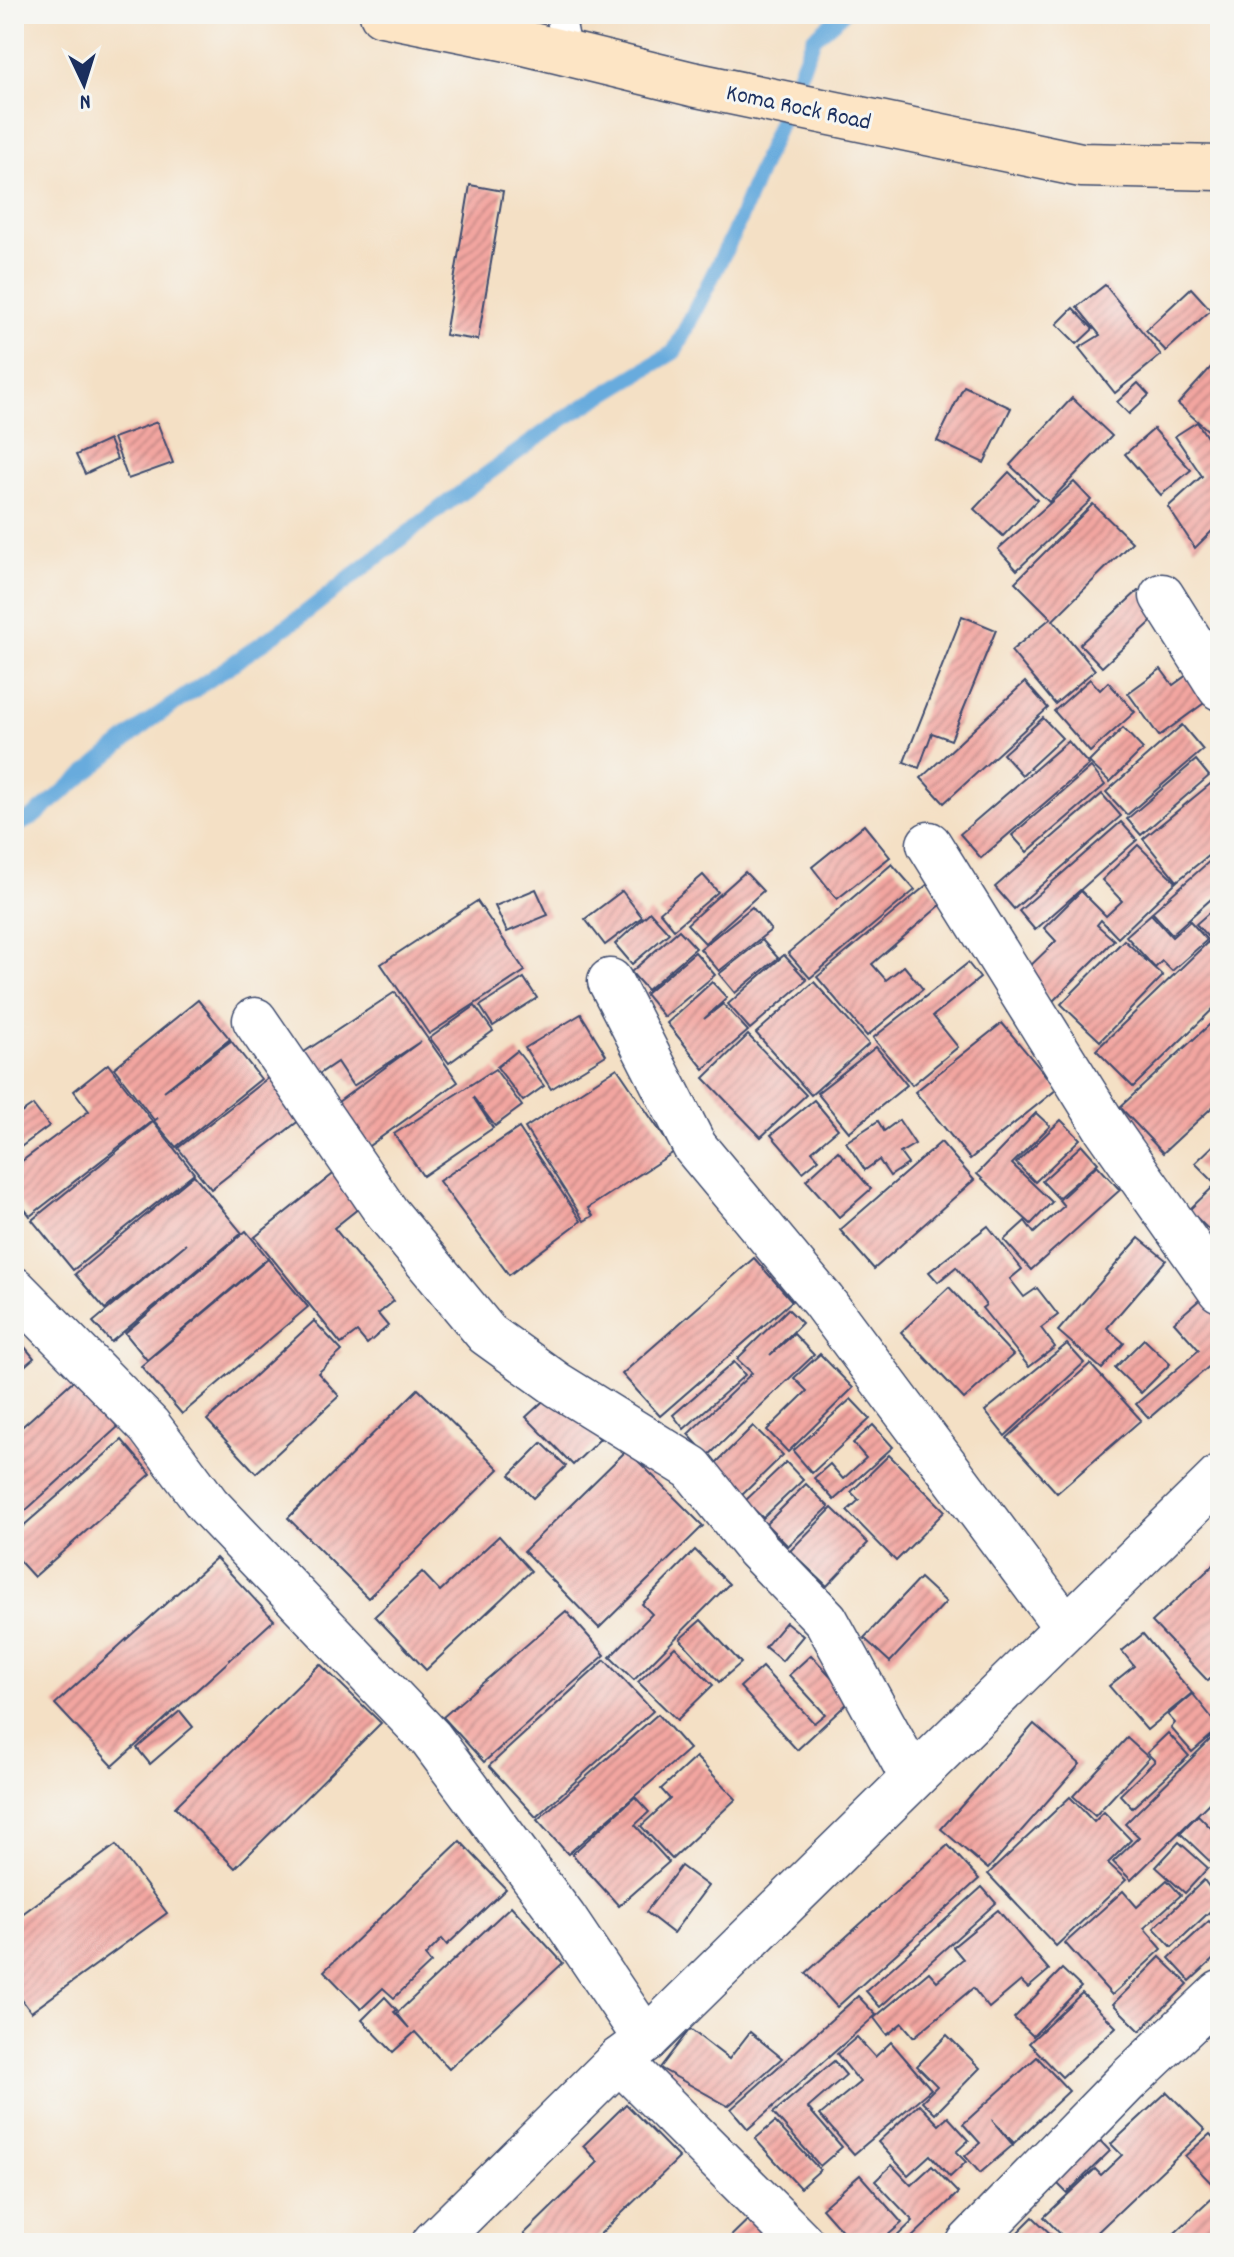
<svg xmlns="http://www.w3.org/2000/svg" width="1234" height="2257" viewBox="0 0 1234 2257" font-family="Dekko,sans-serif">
<defs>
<pattern id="building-hatch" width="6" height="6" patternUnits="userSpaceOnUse" patternTransform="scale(2)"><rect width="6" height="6" fill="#f3a6a0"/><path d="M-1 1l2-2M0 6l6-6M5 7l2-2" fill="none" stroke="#c48886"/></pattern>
</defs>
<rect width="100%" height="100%" fill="#f6f6f2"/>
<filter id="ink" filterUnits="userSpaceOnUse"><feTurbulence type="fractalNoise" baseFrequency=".0125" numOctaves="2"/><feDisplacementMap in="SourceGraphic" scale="16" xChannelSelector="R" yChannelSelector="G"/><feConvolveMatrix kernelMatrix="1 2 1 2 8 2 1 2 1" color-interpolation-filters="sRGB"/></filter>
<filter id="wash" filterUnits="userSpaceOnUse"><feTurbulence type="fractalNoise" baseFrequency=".006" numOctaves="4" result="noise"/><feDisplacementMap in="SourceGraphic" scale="32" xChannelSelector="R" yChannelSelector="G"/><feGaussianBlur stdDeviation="1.8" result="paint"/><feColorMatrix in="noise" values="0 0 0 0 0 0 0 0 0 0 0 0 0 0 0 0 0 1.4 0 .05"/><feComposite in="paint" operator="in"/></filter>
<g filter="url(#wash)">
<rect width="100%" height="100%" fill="#f4e0c5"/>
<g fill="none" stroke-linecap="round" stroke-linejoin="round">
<!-- stream -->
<path stroke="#68abdd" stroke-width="16" d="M14 827 33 817 148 722 300 617 443 506 563 419 674 352 733 235 814 38 842 14"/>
</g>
<g id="blocks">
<!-- building -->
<g fill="url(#building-hatch)">
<path d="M470 185 503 191 478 340 445 335Z"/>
<path d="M1105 285 1161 355 1115 393 1079 348 1100 335 1077 307Z"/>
<path d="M1191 288 1211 310 1166 351 1146 330Z"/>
<path d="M1073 308 1093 329 1077 344 1057 324Z"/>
<path d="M1220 357V441L1178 404Z"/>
<path d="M1138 383 1149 395 1129 414 1117 402Z"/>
<path d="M964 386 1011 408 984 463 937 441Z"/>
<path d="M1072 398 1112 436 1049 502 1010 465Z"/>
<path d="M157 422 173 463 128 479 113 438Z"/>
<path d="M1197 422 1220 457V523L1195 548 1168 507 1202 476 1175 436Z"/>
<path d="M1154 429 1191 470 1161 495 1125 454Z"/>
<path d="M109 440 117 459 85 474 76 455Z"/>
<path d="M1009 472 1037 500 1003 536 974 509Z"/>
<path d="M1074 482 1091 500 1017 570 998 549Z"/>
<path d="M1093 504 1132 542 1053 620 1095 670 1055 704 1011 651 1051 618 1015 582Z"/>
<path d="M1138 591 1160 614 1102 667 1080 644Z"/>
<path d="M962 616 996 630 951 740 932 733 919 768 904 762Z"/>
<path d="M1161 669 1173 685 1191 672 1211 698 1159 736 1128 693Z"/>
<path d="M1090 679 1100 690 1108 682 1135 712 1090 752 1054 711Z"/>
<path d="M1025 682 1048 708 944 803 921 778Z"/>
<path d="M1043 718 1062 738 1022 775 1003 754Z"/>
<path d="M1182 725 1203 750 1127 815 1106 792Z"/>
<path d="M1123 728 1143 749 1110 782 1089 762Z"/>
<path d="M1068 741 1089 765 981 858 960 834Z"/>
<path d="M1196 760 1209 776 1141 835 1127 819Z"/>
<path d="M1091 767 1105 785 1027 852 1012 835Z"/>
<path d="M1220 776V846L1177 881 1143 839Z"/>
<path d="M1102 794 1121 816 1014 909 995 887Z"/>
<path d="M1121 822 1137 840 1035 930 1019 911Z"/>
<path d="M864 825 890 857 837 899 812 867Z"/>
<path d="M1138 845 1176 882 1118 938 1101 920 1097 925 1114 940 1053 1001 1024 972 1056 941 1044 928 1081 891 1106 916 1122 901 1102 880Z"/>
<path d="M1213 858 1220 865V891L1172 934 1152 912Z"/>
<path d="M892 864 915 890 810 978 788 953Z"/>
<path d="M745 872 763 891 705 943 687 924Z"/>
<path d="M703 875 718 892 674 929 660 912Z"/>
<path d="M928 884 943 903 872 964 886 980 904 966 923 989 867 1036 817 977Z"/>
<path d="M536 889 548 915 507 932 495 906Z"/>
<path d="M622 891 642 917 605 945 585 919Z"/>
<path d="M477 901 525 971 429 1034 381 964Z"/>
<path d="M1220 903V950L1196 924Z"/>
<path d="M752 907 771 930 719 971 700 949Z"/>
<path d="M650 912 669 933 632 964 615 944Z"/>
<path d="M1151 914 1172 937 1190 921 1207 940 1172 971 1162 961 1155 968 1126 936Z"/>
<path d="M679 930 696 948 647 990 631 972Z"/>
<path d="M762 940 778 958 735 993 719 974Z"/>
<path d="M1124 940 1163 976 1100 1041 1061 1004Z"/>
<path d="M1208 942 1220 955V1002L1133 1087 1096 1050Z"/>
<path d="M695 952 715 975 664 1017 645 994Z"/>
<path d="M784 955 807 980 750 1029 728 1004Z"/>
<path d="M968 963 980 978 933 1016 958 1047 912 1085 873 1038Z"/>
<path d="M524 978 537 998 493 1026 480 1006Z"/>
<path d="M712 982 727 998 704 1019 723 1004 748 1031 704 1069 667 1023Z"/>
<path d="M814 982 869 1044 811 1095 756 1033Z"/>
<path d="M395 992 458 1082 366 1148 334 1105 421 1041 353 1086 337 1062 313 1078 298 1056Z"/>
<path d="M198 1000 230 1039 164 1091 231 1041 261 1079 176 1147 154 1121 158 1118 154 1120 114 1068Z"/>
<path d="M475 1006 493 1031 449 1063 430 1038Z"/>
<path d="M581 1014 606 1055 551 1089 525 1048Z"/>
<path d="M1220 1015V1100L1163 1153 1120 1107Z"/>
<path d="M1002 1023 1057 1089 970 1159 915 1092Z"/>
<path d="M748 1035 806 1095 761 1137 704 1078Z"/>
<path d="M876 1047 907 1085 849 1132 817 1093Z"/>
<path d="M517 1051 544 1086 523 1101 497 1067Z"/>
<path d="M108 1064 152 1121 30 1216 14 1195V1167L89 1111 74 1091Z"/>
<path d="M617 1068 674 1152 588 1208 593 1216 584 1221 525 1128Z"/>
<path d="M495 1069 522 1106 495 1126 473 1097 493 1128 423 1176 394 1134Z"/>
<path d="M273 1074 305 1116 211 1189 178 1148Z"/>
<path d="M814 1100 838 1129 812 1151 819 1159 803 1172 771 1135Z"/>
<path d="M33 1105 49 1126 14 1152V1118Z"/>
<path d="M1036 1113 1050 1126 1012 1164 1052 1202 1031 1224 977 1174Z"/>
<path d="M899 1120 915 1144 900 1153 908 1164 890 1176 879 1160 865 1170 846 1142 878 1121 884 1131Z"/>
<path d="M1061 1120 1080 1139 1035 1182 1016 1163Z"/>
<path d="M153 1122 194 1173 73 1270 32 1220Z"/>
<path d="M519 1128 581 1221 509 1275 439 1181Z"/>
<path d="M1220 1139V1226L1212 1233 1189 1210 1216 1184 1195 1163Z"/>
<path d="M941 1142 974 1180 874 1269 840 1230Z"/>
<path d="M1082 1145 1098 1163 1058 1198 1042 1181Z"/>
<path d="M838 1151 871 1189 839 1217 806 1180Z"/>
<path d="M1097 1165 1120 1190 1031 1270 1004 1240 1025 1221 1034 1233 1064 1206 1059 1200Z"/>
<path d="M337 1171 364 1204 334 1228 394 1301 378 1314 388 1326 367 1344 357 1332 341 1344 255 1237Z"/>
<path d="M194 1175 242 1233 111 1342 93 1322 186 1244 105 1309 75 1274Z"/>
<path d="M988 1226 1022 1269 1010 1279 1024 1297 1037 1288 1058 1315 1041 1328 1055 1347 1029 1367 982 1308 986 1305 956 1267 938 1282 929 1272Z"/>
<path d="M246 1231 268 1258 147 1360 125 1333Z"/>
<path d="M1139 1238 1166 1260 1107 1328 1124 1343 1102 1369 1058 1331Z"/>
<path d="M754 1258 792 1301 660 1416 622 1374Z"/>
<path d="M268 1259 308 1307 182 1414 141 1366Z"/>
<path d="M949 1287 1013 1355 964 1399 901 1332Z"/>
<path d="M1205 1295 1220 1312V1357L1149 1418 1136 1404 1199 1350 1174 1322Z"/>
<path d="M788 1309 802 1323 770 1355 794 1334 814 1355 708 1456 688 1434 752 1373 737 1359Z"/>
<path d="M314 1321 342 1351 318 1373 339 1396 256 1473 207 1420Z"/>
<path d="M14 1334 34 1358 14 1375Z"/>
<path d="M1144 1339 1170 1364 1141 1393 1115 1368Z"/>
<path d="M1067 1344 1084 1363 1005 1436 985 1411Z"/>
<path d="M820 1354 853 1388 788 1452 767 1430 807 1391 794 1378Z"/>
<path d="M734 1362 745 1375 684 1429 673 1415Z"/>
<path d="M1090 1364 1141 1420 1057 1493 1007 1438Z"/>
<path d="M75 1379 118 1427 14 1521V1434Z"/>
<path d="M418 1389 499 1469 368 1598 288 1518Z"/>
<path d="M553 1392 600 1439 573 1465 526 1417Z"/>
<path d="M851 1399 870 1419 812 1473 793 1451Z"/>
<path d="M873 1425 893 1447 834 1500 814 1478 830 1464 843 1479 866 1458 853 1443Z"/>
<path d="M753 1426 783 1455 740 1497 711 1468Z"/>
<path d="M122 1440 151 1474 34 1577 14 1555V1534Z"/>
<path d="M542 1443 566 1466 533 1498 510 1475Z"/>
<path d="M627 1450 703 1526 599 1628 524 1551Z"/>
<path d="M889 1455 945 1511 896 1561 847 1511 859 1500 851 1492Z"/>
<path d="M786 1462 803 1480 763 1518 745 1501Z"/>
<path d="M806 1484 829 1507 788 1546 766 1524Z"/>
<path d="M832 1508 868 1543 827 1586 790 1551Z"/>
<path d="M499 1536 531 1571 426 1670 375 1616 422 1572 440 1591Z"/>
<path d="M695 1550 729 1584 634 1680 610 1657 652 1614 642 1604Z"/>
<path d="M216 1558 274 1620 113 1766 55 1704Z"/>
<path d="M1220 1559V1670L1208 1681 1152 1622Z"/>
<path d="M920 1578 946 1602 890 1662 864 1638Z"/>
<path d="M566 1611 605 1655 484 1762 443 1717Z"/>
<path d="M701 1620 741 1663 719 1682 680 1639Z"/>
<path d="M786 1622 803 1636 782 1661 765 1647Z"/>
<path d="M1143 1634 1192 1693 1147 1730 1109 1686 1134 1666 1122 1651Z"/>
<path d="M675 1647 713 1685 677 1720 638 1682Z"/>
<path d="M811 1655 852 1699 797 1750 740 1687 762 1667 814 1723 825 1714 789 1675Z"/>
<path d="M605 1660 653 1711 536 1817 489 1766Z"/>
<path d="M320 1664 381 1723 235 1868 175 1807Z"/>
<path d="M1193 1694 1220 1728 1192 1752 1171 1728 1175 1723 1168 1715Z"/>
<path d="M180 1711 193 1727 150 1764 137 1748Z"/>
<path d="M658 1714 689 1749 568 1854 537 1820Z"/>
<path d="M1034 1724 1080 1764 988 1869 941 1829Z"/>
<path d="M1220 1730V1792L1131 1880 1113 1862 1139 1837 1125 1824Z"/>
<path d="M1168 1733 1189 1756 1132 1808 1120 1795 1155 1761 1147 1753Z"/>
<path d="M1127 1738 1149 1758 1095 1816 1073 1796Z"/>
<path d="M696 1757 736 1799 672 1859 641 1826 670 1799 661 1789Z"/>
<path d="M635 1797 649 1812 635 1825 669 1862 619 1906 572 1854Z"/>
<path d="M1070 1797 1094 1822 1104 1812 1131 1840 1108 1863 1126 1880 1056 1946 988 1874Z"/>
<path d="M1198 1815 1220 1837V1871L1180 1833Z"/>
<path d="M460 1841 506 1889 447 1945 442 1939 425 1956 431 1963 394 1998 383 1988 361 2009 324 1971Z"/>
<path d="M1179 1842 1208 1868 1185 1893 1156 1867Z"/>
<path d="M116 1845 167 1913 31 2012 14 1989V1920Z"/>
<path d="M948 1845 979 1879 837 2007 806 1973Z"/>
<path d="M681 1866 708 1886 673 1933 646 1912Z"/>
<path d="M1167 1880 1181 1895 1144 1928 1162 1949 1112 1995 1065 1943 1123 1891 1137 1907Z"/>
<path d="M1204 1880 1220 1902 1172 1947 1154 1928Z"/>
<path d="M982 1887 996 1903 880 2007 866 1991Z"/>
<path d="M511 1906 563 1963 449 2069 415 2032 393 2052 362 2020 385 1997 397 2010 394 2012 409 2028 397 2013Z"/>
<path d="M998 1910 1049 1970 1028 1988 1021 1981 989 2008 973 1988 914 2037 902 2023 887 2035 874 2018 929 1972 937 1981 963 1959 953 1947Z"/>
<path d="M1209 1921 1220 1932V1953L1190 1981 1169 1958Z"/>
<path d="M1160 1957 1188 1984 1140 2031 1113 2004Z"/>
<path d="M1062 1969 1081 1987 1033 2036 1014 2018Z"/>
<path d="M1082 1993 1116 2027 1062 2077 1029 2043Z"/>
<path d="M858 1996 876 2015 748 2129 731 2109Z"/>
<path d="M690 2029 729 2059 750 2032 782 2058 728 2106 660 2068Z"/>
<path d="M947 2035 980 2068 935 2114 922 2101 937 2086 917 2066Z"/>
<path d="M857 2037 875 2057 891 2042 931 2089 854 2154 820 2115 860 2082 837 2054Z"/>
<path d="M1037 2057 1069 2091 1014 2143 992 2120 1013 2145 980 2173 965 2156 980 2143 963 2124Z"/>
<path d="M834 2061 846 2075 808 2108 842 2147 820 2166 773 2113Z"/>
<path d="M1167 2092 1205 2130 1086 2243H1069L1044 2217 1095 2169 1101 2175 1122 2155 1111 2144Z"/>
<path d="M626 2104 679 2158 591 2243H533L524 2234 598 2162 583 2146Z"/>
<path d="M919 2104 939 2125 948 2117 969 2140 956 2152 966 2162 950 2177 930 2155 908 2175 878 2142Z"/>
<path d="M775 2122 820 2170 800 2188 755 2139Z"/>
<path d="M1089 2129 1110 2151 1067 2193 1045 2171Z"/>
<path d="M1210 2134 1220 2145V2181L1214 2186 1185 2156Z"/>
<path d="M892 2165 911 2185 932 2166 958 2193 906 2243H890L913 2221 875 2181Z"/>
<path d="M860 2175 902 2223 879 2243H853L822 2208Z"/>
<path d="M1220 2191V2243H1164Z"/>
<path d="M760 2208 794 2243H724Z"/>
<path d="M1033 2217 1060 2243H1007Z"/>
</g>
</g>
</g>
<g filter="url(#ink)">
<use href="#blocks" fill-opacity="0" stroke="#3c4a6d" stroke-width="2"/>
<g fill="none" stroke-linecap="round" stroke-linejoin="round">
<!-- lane casing -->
<g stroke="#3c4a6d" stroke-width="31">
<path id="lane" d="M560 14 568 54"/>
</g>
<!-- street casing -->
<g stroke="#3c4a6d" stroke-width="47">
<g id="street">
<path d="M1162 596 1220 688"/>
<path d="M929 844 1106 1128 1220 1290"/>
<path d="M610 981 695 1147 823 1301 1066 1627"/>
<path d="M255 1020 387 1213 487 1334 558 1385 692 1468 757 1549 826 1620 912 1777"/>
<path d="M14 1289 149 1426 208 1505 431 1739 564 1918 646 2040"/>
<path d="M619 2060 802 2243"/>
<path d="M434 2243 619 2060 646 2040 1220 1477"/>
<path d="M969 2243 1127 2081 1220 1993"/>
</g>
</g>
<!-- secondary casing -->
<g stroke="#3c4a6d" stroke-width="47">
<path id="secondary" d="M382 14 512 40 692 84 1081 165 1220 168"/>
</g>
<!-- lane -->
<use href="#lane" stroke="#fff" stroke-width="28"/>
<!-- street -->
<use href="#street" stroke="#fff" stroke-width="44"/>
<!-- secondary -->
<use href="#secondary" stroke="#fde5c5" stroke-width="44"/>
</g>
</g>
<g text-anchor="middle" stroke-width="6" stroke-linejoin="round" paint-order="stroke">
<!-- street labels -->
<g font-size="24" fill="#1b2f5e" stroke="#f6f6f2">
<text transform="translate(799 106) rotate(12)" y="8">Koma Rock Road</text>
</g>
</g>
<!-- margin -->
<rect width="1234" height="2257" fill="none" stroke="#f6f6f2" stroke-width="48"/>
<!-- north arrow -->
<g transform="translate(84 84) rotate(176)" stroke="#f6f6f2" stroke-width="6" paint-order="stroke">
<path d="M0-6L14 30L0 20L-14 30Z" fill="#1b2f5e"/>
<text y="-12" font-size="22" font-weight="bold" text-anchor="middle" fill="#1b2f5e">N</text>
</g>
</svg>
